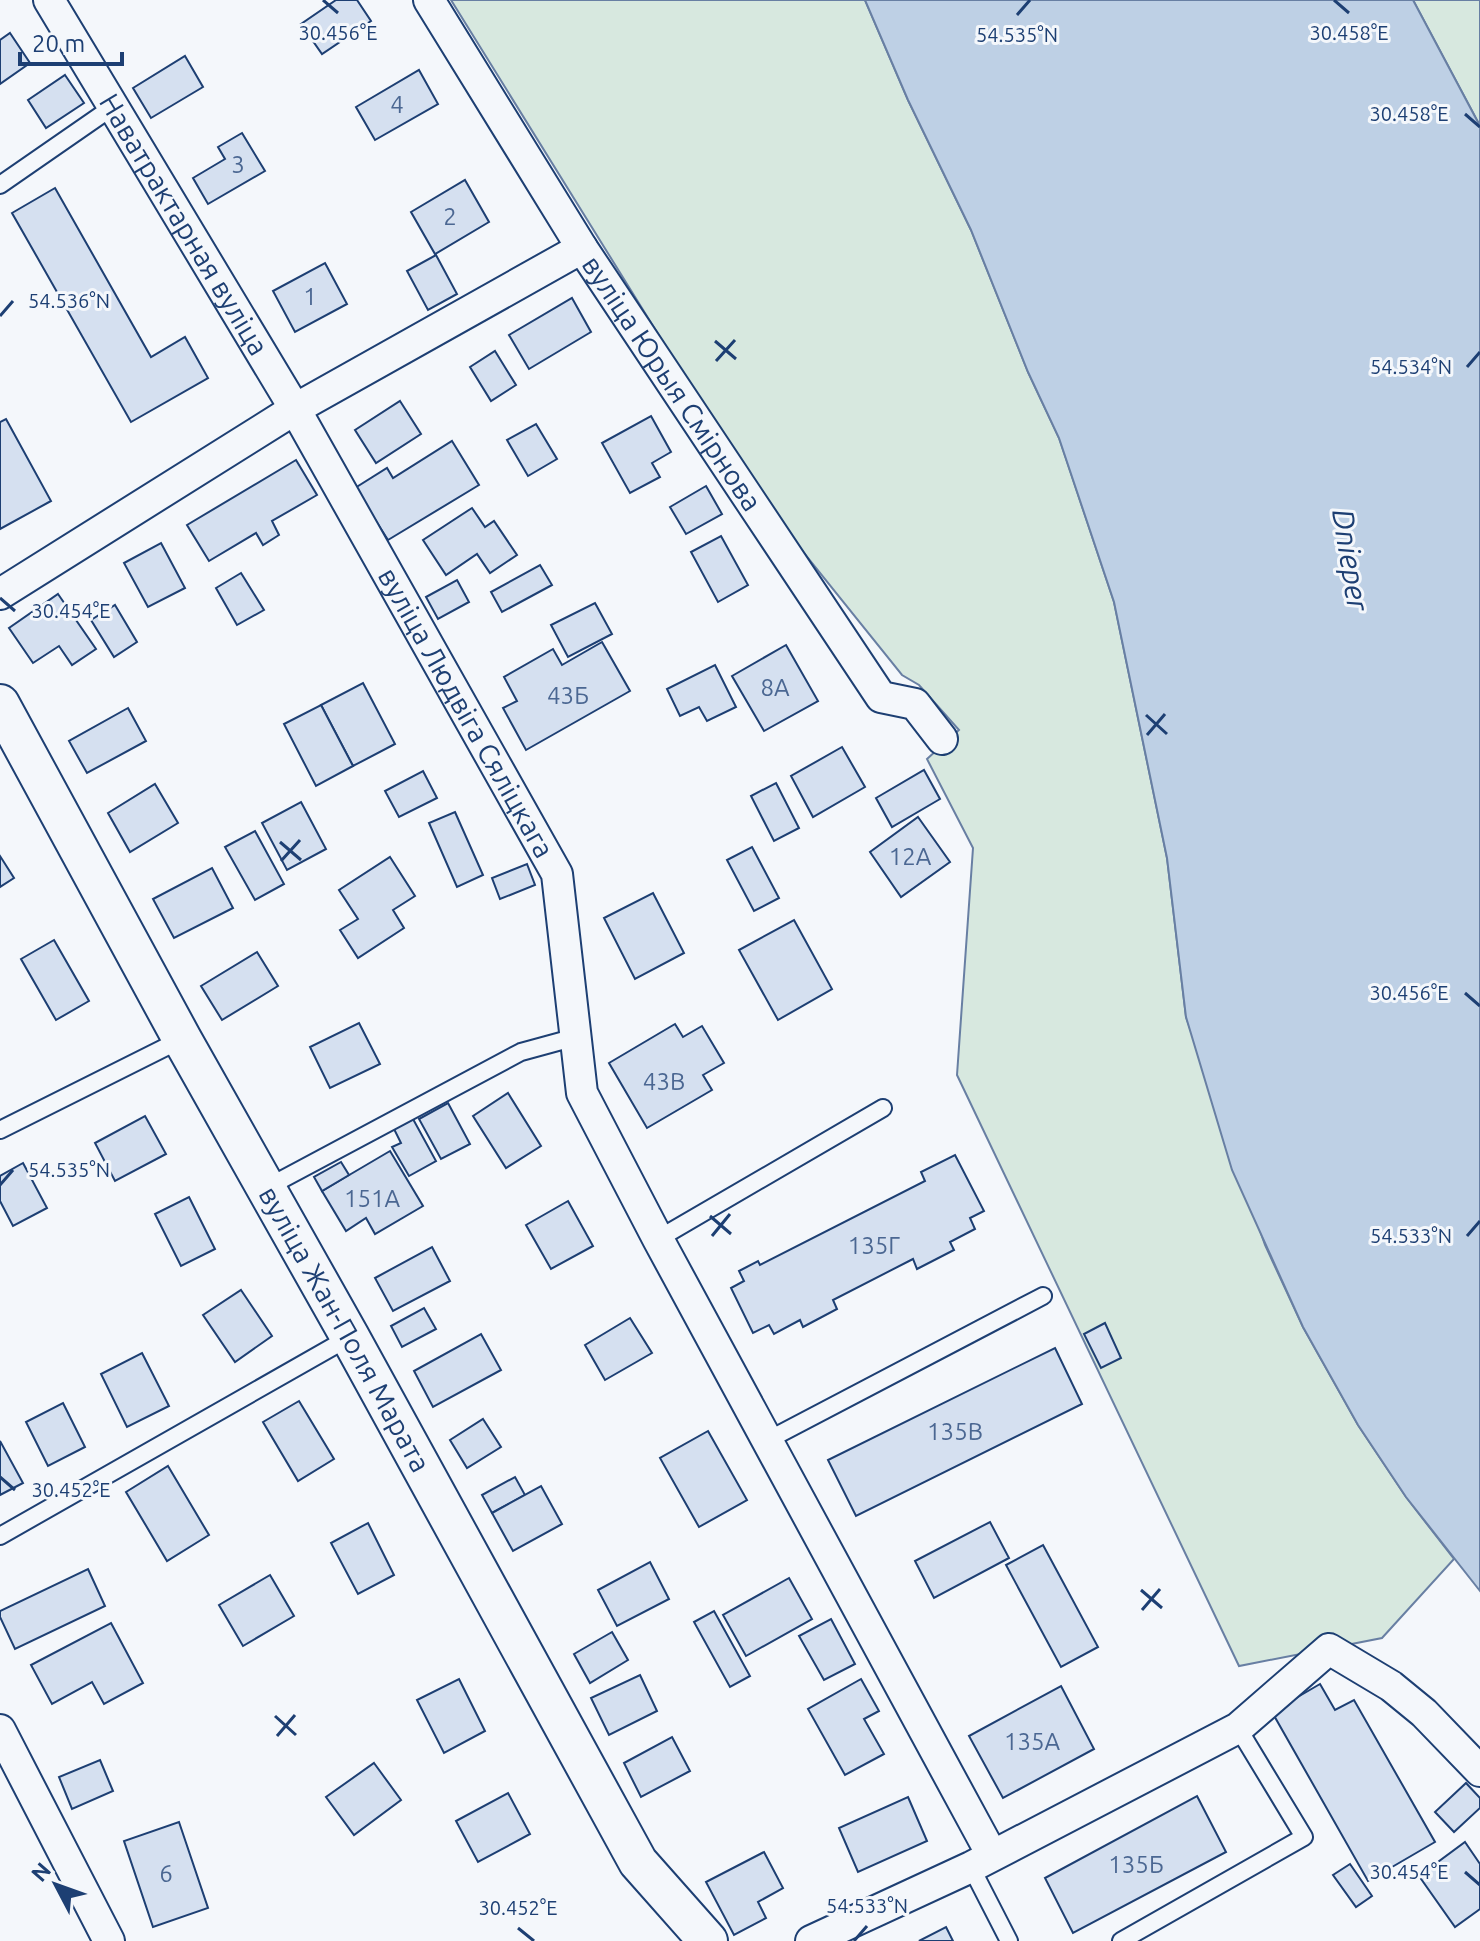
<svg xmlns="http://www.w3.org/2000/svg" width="1480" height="1941" viewBox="0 0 1480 1941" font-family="Ubuntu,sans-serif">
<rect width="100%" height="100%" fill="#f4f7fb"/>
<!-- green -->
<g fill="#d7e8df" stroke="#687fa3" stroke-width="2">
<path d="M451 0H865L908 100 971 230 1028 372 1059 438 1114 602 1167 858 1186 1017 1265 1245 1303 1327 1358 1425 1406 1497 1454 1559 1382 1638 1239 1666 957 1075 973 848 927 759 959 730 919 685 902 675 759 497Z"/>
<path d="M1413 0H1480V126Z"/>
</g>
<!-- water -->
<path fill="#bed0e5" stroke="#687fa3" stroke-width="2" d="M865 0H1413L1480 126V1591L1406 1497 1358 1425 1303 1327 1232 1170 1186 1017 1167 858 1114 602 1059 438 1028 372 971 230 908 100Z"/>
<!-- building -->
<g fill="#d5e0f0" stroke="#1d3f73" stroke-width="2">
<path d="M336 0H357L371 21 322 54 301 24Z"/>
<path d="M10 33 30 63 0 84V40Z"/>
<path d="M185 56 203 87 151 118 133 88Z"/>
<path d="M419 70 438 104 375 140 356 107Z"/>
<path d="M65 75 84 103 46 128 28 100Z"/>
<path d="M242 133 265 171 208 204 193 178 225 159 218 147Z"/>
<path d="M465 180 489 222 435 254 411 212Z"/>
<path d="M55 188 151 357 185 337 208 378 131 422 12 213Z"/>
<path d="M436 255 457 294 428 310 407 271Z"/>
<path d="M325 263 347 304 295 332 273 291Z"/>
<path d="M572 298 591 332 529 369 509 335Z"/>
<path d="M495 351 516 385 491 401 470 367Z"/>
<path d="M400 401 421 434 376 463 355 430Z"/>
<path d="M651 416 671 452 652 463 660 477 630 493 602 443Z"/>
<path d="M6 419 51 501 0 529V422Z"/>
<path d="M536 424 557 459 528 476 507 440Z"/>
<path d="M452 441 479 485 388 540 355 488 387 468 393 478Z"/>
<path d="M296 460 317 495 272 521 279 535 263 545 256 533 209 561 187 525Z"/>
<path d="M706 486 722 514 686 534 670 507Z"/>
<path d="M472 508 485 527 494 521 517 555 490 573 477 554 446 575 423 540Z"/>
<path d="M721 536 748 585 718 602 691 552Z"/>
<path d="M161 543 185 588 148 607 124 563Z"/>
<path d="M540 565 552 585 502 612 491 592Z"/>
<path d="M241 573 264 610 237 625 216 588Z"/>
<path d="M457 580 469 602 438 619 426 597Z"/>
<path d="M58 594 96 649 72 665 59 646 33 663 9 628Z"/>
<path d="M595 603 612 634 568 657 551 625Z"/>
<path d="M115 605 137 642 114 657 91 620Z"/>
<path d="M602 642 630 691 526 750 503 708 517 701 504 677 553 649 562 665Z"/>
<path d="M786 645 818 701 764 731 732 676Z"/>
<path d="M715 665 736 707 707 721 699 707 680 716 667 689Z"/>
<path d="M363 683 395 744 353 766 321 705Z"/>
<path d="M321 705 353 766 316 786 284 724Z"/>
<path d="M128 708 146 741 87 773 69 741Z"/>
<path d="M842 747 865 787 813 817 791 776Z"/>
<path d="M924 770 940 799 892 827 876 798Z"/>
<path d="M423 771 437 798 399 817 385 791Z"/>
<path d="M776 783 799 828 774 841 751 796Z"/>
<path d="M155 784 178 823 130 852 108 813Z"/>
<path d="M301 802 326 849 287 870 262 823Z"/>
<path d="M455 812 483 875 457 887 429 823Z"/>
<path d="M918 817 950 862 901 897 870 852Z"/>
<path d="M255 831 284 884 255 900 225 847Z"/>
<path d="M752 847 779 898 754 911 727 860Z"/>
<path d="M0 856 14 878 0 887Z"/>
<path d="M390 857 415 896 393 910 404 928 358 958 340 930 358 919 339 890Z"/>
<path d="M527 864 535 885 500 899 492 878Z"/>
<path d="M212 868 233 908 174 938 153 899Z"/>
<path d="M653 893 684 953 635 979 604 918Z"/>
<path d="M794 920 832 989 778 1020 739 950Z"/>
<path d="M54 940 89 1001 56 1020 21 959Z"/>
<path d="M257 952 278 986 222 1020 201 986Z"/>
<path d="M359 1023 380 1064 330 1088 310 1047Z"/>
<path d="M675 1024 683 1037 702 1026 724 1063 703 1075 712 1090 647 1128 609 1063Z"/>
<path d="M508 1093 541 1146 506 1168 473 1116Z"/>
<path d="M448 1103 470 1144 441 1159 419 1119Z"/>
<path d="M145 1116 166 1154 115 1181 95 1143Z"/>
<path d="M413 1119 436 1161 409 1176 392 1147 401 1143 394 1129Z"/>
<path d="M390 1151 423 1206 375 1234 366 1218 346 1231 322 1191Z"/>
<path d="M955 1155 984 1211 970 1218 975 1229 950 1242 954 1250 917 1269 913 1259 833 1300 837 1309 803 1327 800 1320 774 1334 769 1325 753 1333 731 1288 744 1281 739 1271 758 1261 760 1265 925 1181 921 1172Z"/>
<path d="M341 1162 349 1175 322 1191 314 1177Z"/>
<path d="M23 1163 47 1208 13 1226 0 1201V1176Z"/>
<path d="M189 1197 215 1249 181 1266 155 1214Z"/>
<path d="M568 1201 593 1246 551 1269 526 1225Z"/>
<path d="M432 1247 450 1281 393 1311 375 1278Z"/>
<path d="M241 1290 272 1336 235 1362 203 1315Z"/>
<path d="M424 1308 436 1329 402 1347 391 1326Z"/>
<path d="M630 1318 652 1353 605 1380 585 1345Z"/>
<path d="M1105 1323 1121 1358 1101 1368 1084 1334Z"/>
<path d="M481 1334 501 1370 433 1407 414 1371Z"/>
<path d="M1055 1348 1082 1404 856 1516 828 1460Z"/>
<path d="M142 1353 169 1406 127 1427 101 1374Z"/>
<path d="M299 1401 334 1459 298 1481 263 1422Z"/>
<path d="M63 1403 85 1447 48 1466 26 1422Z"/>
<path d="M483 1419 501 1447 467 1468 450 1440Z"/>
<path d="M708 1431 747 1500 699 1527 660 1458Z"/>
<path d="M0 1441 23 1483 0 1495Z"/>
<path d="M168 1466 209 1535 167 1561 126 1492Z"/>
<path d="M515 1477 525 1495 492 1513 482 1495Z"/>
<path d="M541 1486 562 1524 513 1551 492 1513Z"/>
<path d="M990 1522 1009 1558 934 1598 915 1561Z"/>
<path d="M368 1523 394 1575 358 1594 331 1543Z"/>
<path d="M1043 1545 1098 1647 1061 1667 1006 1565Z"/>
<path d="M650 1562 669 1599 617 1626 598 1590Z"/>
<path d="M88 1569 105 1606 15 1649 0 1617V1611Z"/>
<path d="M270 1575 294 1616 243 1646 219 1605Z"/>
<path d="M789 1578 812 1619 746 1656 723 1615Z"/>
<path d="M714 1611 750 1676 730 1687 694 1622Z"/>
<path d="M831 1619 855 1664 824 1680 799 1636Z"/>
<path d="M111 1623 143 1683 104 1704 92 1682 52 1704 31 1665Z"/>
<path d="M612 1632 628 1660 590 1683 574 1654Z"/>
<path d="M640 1675 657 1711 609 1735 591 1698Z"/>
<path d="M459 1679 485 1731 444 1753 417 1700Z"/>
<path d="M861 1679 879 1711 864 1719 884 1754 845 1775 808 1709Z"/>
<path d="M1320 1684 1335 1710 1354 1700 1435 1842 1368 1881 1272 1712Z"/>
<path d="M1061 1686 1094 1749 1003 1798 969 1736Z"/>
<path d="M672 1737 690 1771 641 1797 624 1763Z"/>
<path d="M100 1760 113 1791 72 1809 59 1777Z"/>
<path d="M374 1763 401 1800 354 1835 326 1797Z"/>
<path d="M1466 1783 1480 1798V1808L1454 1832 1435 1812Z"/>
<path d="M508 1793 530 1834 478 1862 456 1821Z"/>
<path d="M1197 1796 1226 1852 1073 1933 1045 1878Z"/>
<path d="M908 1797 927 1841 858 1872 839 1828Z"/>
<path d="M179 1822 208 1908 153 1927 124 1841Z"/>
<path d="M1465 1842 1480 1864V1909L1455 1927 1419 1876Z"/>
<path d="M764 1852 783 1888 758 1902 766 1918 734 1935 706 1882Z"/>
<path d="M1350 1864 1372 1896 1356 1907 1333 1875Z"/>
<path d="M946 1927 953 1941H919Z"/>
</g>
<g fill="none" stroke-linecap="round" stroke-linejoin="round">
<!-- service casing -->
<g stroke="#1d3f73" stroke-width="20">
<g id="service">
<path d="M0 185 114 106"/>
<path d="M0 1130 182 1039"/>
<path d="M266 1188 521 1052 576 1037"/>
<path d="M658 1239 883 1108"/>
<path d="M768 1440 1043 1296"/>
<path d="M0 1536 350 1337"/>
<path d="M971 1867 1009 1941"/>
<path d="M1121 1941 1304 1837 1238 1728"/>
</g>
</g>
<!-- minor casing -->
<g stroke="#1d3f73" stroke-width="34">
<g id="minor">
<path id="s1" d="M49 0 295 409 557 874 582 1093 658 1239 992 1855"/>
<path id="s2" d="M429 0 582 248 881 697 915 704 942 739"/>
<path d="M0 594 295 409 582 248"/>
<path d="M0 1730 109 1941"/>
<path d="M811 1941 971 1867 1238 1728 1329 1649 1391 1686 1424 1713 1480 1771"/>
</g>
</g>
<!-- tertiary casing -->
<g stroke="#1d3f73" stroke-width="42">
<g id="tertiary">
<path id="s3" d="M0 704 182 1039 350 1337 638 1862 708 1941"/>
</g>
</g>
<!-- service -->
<use href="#service" stroke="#f4f7fb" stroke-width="16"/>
<!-- minor -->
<use href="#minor" stroke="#f4f7fb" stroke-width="30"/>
<!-- tertiary -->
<use href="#tertiary" stroke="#f4f7fb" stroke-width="38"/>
</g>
<!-- ticks -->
<path fill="none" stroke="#1d3f73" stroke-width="3" d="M323 0 338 13M1334 0 1349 13M1017 15 1030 0M1465 114 1480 127M0 316 13 301M715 341 736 359M716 361 735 340M1467 367 1480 352M0 598 15 611M1146 715 1167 734M1147 735 1165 714M280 842 301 860M281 861 300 840M1465 993 1480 1006M0 1185 13 1170M710 1216 731 1234M712 1236 730 1214M1467 1236 1480 1221M0 1477 15 1490M1141 1590 1162 1608M1142 1610 1160 1589M275 1716 296 1735M277 1736 295 1715M1465 1872 1480 1885M518 1928 534 1941M854 1941 867 1926"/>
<g text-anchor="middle" stroke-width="6" stroke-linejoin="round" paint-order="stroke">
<!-- number labels -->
<g font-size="24" fill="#4b6792">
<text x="397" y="113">4</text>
<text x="238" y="173">3</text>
<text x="450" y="225">2</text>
<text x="310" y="305">1</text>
<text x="775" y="696">8А</text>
<text x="568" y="704">43Б</text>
<text x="910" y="865">12А</text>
<text x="664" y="1090">43В</text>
<text x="372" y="1207">151А</text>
<text x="874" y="1254">135Г</text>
<text x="955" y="1440">135В</text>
<text x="1032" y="1750">135А</text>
<text x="1136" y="1873">135Б</text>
<text x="166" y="1882">6</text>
</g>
<!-- street labels -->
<g font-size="28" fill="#1d3f73" stroke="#f4f7fb">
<text dy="10" stroke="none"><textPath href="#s1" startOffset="262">Наватрактарная вуліца</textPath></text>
<text dy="10" stroke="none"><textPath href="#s2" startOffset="454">вуліца Юрыя Смірнова</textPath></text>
<text dy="10" stroke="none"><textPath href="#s1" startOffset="826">вуліца Людвіга Сяліцкага</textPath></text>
<text dy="10" stroke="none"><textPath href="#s3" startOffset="714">вуліца Жан-Поля Марата</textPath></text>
</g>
<!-- water labels -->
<g font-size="30" font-style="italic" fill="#1d3f73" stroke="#f4f7fb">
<text transform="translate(1350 560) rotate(81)" y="10">Dnieper</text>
</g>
</g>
<g font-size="20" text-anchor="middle" fill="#1d3f73" stroke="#f4f7fb" stroke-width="6" stroke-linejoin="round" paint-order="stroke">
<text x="1349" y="40">30.458°E</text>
<text x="338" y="40">30.456°E</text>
<text x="1017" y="42">54.535°N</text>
<text x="1409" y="121">30.458°E</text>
<text x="69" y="308">54.536°N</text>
<text x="1411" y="374">54.534°N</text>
<text x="71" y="618">30.454°E</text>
<text x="1409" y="1000">30.456°E</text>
<text x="69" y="1177">54.535°N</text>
<text x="1411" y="1243">54.533°N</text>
<text x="71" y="1497">30.452°E</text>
<text x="1409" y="1879">30.454°E</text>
<text x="867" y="1913">54.533°N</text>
<text x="518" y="1915">30.452°E</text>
</g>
<!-- north arrow -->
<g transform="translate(56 1885) rotate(311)" stroke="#f4f7fb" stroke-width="6" paint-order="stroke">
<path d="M0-6L14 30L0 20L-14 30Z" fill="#1d3f73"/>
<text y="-12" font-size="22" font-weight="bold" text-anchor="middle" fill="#1d3f73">N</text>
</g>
<!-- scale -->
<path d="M20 52v12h102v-12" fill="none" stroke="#1d3f73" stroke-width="4"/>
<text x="32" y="52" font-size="24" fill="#1d3f73" stroke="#f4f7fb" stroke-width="6" paint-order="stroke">20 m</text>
</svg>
